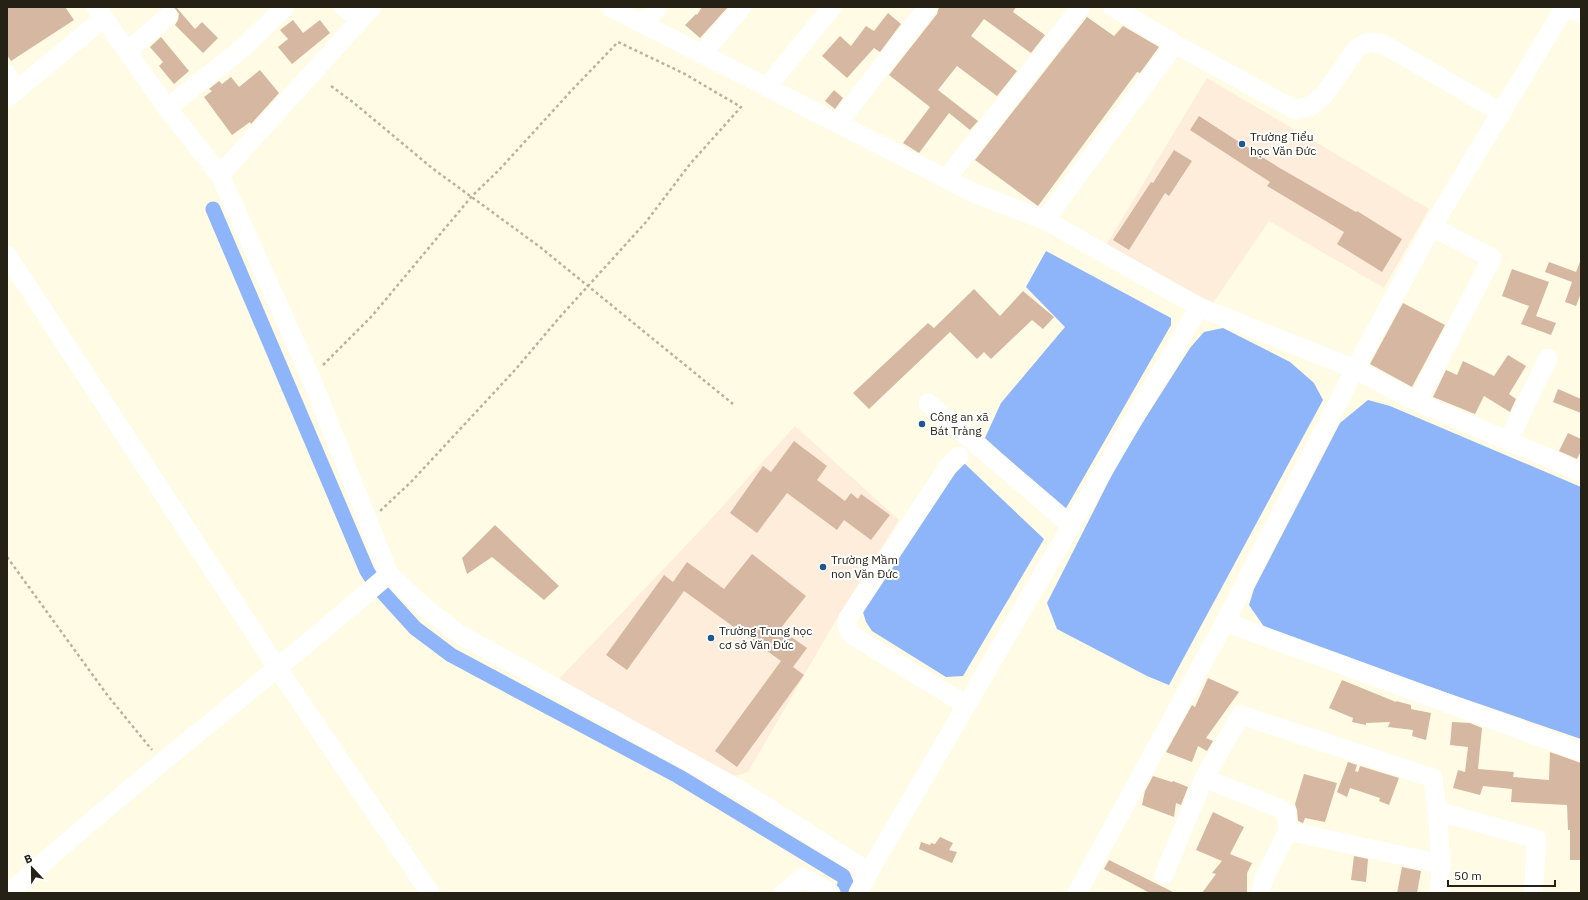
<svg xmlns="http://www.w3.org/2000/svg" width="1588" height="900" viewBox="0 0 1588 900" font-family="'IBM Plex Sans',sans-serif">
<rect width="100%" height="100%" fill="#fffbe5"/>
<!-- education -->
<g fill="#feeddb">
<path d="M1207 78 1429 209 1384 288 1269 221 1213 303 1105 247Z"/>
<path d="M795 426 899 520 839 615 748 772 735 776 558 680 712 518Z"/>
</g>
<!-- water -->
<g fill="#8eb4f9">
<path d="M1046 251 1171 318V325L1065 510 985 438 1001 403 1065 327 1026 287Z"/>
<path d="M1223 328 1290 362 1314 383 1323 400 1169 685 1147 676 1057 629 1047 603 1122 455 1190 348 1204 332Z"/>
<path d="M1368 400 1390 406 1581 487V739L1267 631 1249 605 1254 589 1340 423Z"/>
<path d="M964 463 1044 539 963 676 946 677 872 631 866 622 863 612 954 471Z"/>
</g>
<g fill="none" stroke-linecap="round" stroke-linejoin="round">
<!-- canal -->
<path stroke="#8eb4f9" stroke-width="15" d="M213 209 367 571 376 585 415 628 451 655 678 776 843 876 846 883 841 893"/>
</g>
<!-- building -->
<g fill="#d6b7a1">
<path d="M7 7H65L74 20 11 61 7 55Z"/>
<path d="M174 7H176L195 29 202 22 218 38 203 53 175 25 178 20 179 14Z"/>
<path d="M702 7H728L700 38 685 25 696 14 697 15Z"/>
<path d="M939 7H1016L1013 12 1045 35 1031 53 984 19 971 36 1017 71 997 96 957 66 938 90 978 121 970 130 949 113 919 153 903 143 930 107 889 75 937 14Z"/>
<path d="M888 13 901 24 880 52 874 48 847 78 822 56 840 36 851 46 866 26 874 31Z"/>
<path d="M1087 17 1114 36 1123 26 1159 47 1140 73 1137 72 1038 206 975 160Z"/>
<path d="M293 20 303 33 320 20 330 33 292 64 278 47 288 39 280 30Z"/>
<path d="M161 37 189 71 174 84 159 66 163 62 150 47Z"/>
<path d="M260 70 279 93 251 124 250 122 232 135 204 97 212 91 209 89 219 81 222 84 231 77 239 87Z"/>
<path d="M834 90 843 98 835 109 825 101Z"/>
<path d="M1199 116 1278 167 1356 212 1357 211 1402 239 1382 272 1337 244 1344 232 1267 186 1270 182 1190 130Z"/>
<path d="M1174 150 1192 161 1169 196 1165 193 1129 250 1113 240 1151 182 1153 183Z"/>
<path d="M1549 262 1576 272 1580 262H1581V293L1576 306 1565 302 1572 282 1545 272Z"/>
<path d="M1512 269 1549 282 1536 316 1556 323 1551 335 1521 324 1529 306 1502 296Z"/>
<path d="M974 289 1000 316 1023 291 1054 317 1043 329 1032 320 991 359 984 352 977 359 950 332 869 409 853 393 928 323 934 328Z"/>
<path d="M1403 303 1445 325 1412 387 1370 364Z"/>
<path d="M1508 355 1526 366 1509 394 1516 399 1510 412 1484 396 1475 414 1433 397 1446 370 1457 375 1463 361 1494 376Z"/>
<path d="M1558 389 1581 399V413L1553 402Z"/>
<path d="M1568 433 1581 439V451L1577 459 1559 451Z"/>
<path d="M794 441 827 466 817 480 845 501 851 493 858 499 861 494 890 515 871 540 844 520 837 530 787 493 757 533 730 513 763 466 771 472Z"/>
<path d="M495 525 559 586 544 600 492 557 467 574 462 558Z"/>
<path d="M752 554 806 596 780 629 807 648 793 667 804 675 737 767 715 751 781 661 684 591 627 670 606 655 664 575 673 582 687 562 724 589Z"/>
<path d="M1208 678 1239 692 1206 738 1213 741 1207 751 1198 746 1192 762 1166 752 1192 705 1195 707Z"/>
<path d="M1342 680 1396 702V701L1411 705V709L1431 713 1426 740 1412 736 1413 730 1388 727 1390 722 1366 723V725L1352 722 1353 718 1329 708Z"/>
<path d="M1452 722 1470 723 1482 728 1478 769 1514 772 1513 777 1549 780 1550 752 1581 763V860H1570V830H1568L1567 805 1511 802 1512 789 1483 786 1480 795 1453 788 1458 770 1465 772 1468 747 1450 745Z"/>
<path d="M1348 762 1357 765 1355 771 1358 772 1360 766 1399 778 1389 805 1379 801 1380 798 1350 788 1347 797 1337 792Z"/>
<path d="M1304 774 1337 783 1325 822 1305 818 1303 823 1298 821 1297 810 1295 804Z"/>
<path d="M1153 776 1172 782 1173 781 1188 787 1181 805 1176 803 1174 817 1142 805 1145 791Z"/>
<path d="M1213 812 1244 827 1230 854 1252 863 1247 873V893H1202L1216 874 1212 873 1222 861 1196 850Z"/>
<path d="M940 837 953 843 949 850 957 852 952 863 919 849 921 842 930 845 931 843 935 844Z"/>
<path d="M1354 856 1368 859 1366 882 1351 880Z"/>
<path d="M1109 860 1175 893H1150L1104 869Z"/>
<path d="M1402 867 1421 871 1417 893H1397Z"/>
</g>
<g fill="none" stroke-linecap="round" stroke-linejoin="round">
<!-- path -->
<g stroke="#b7b3a0" stroke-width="2.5" stroke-dasharray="3 3" stroke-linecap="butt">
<path d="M331 86 354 103 432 168 540 247 733 404"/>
<path d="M323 365 372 316 472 196 499 170 572 90 618 42 683 73 741 107 690 164 646 222 559 318 515 370 411 482 380 511"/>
<path d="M7 557 108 696 152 750"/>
</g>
<!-- minor -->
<g stroke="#fff" stroke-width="19">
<path d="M96 7 167 108 220 175 311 378 389 574 425 608 459 634 745 793 869 872"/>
<path d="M344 7 360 20"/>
<path d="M610 7 974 193 1045 220 1199 307 1355 369 1417 402 1581 472"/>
<path d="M1113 7 1175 44 1295 110 1311 106 1324 95 1357 48 1369 42 1383 44 1502 113"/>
<path d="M1568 7 1581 14"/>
<path d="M643 24 658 7"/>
<path d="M127 52 168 16"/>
<path d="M702 54 742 7"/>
<path d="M7 74 15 92"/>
<path d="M767 87 832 7"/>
<path d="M7 98 104 18"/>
<path d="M167 108 243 48 285 7"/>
<path d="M838 123 928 7"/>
<path d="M220 175 372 7"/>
<path d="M946 179 1081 7"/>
<path d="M1045 220 1175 44"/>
<path d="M7 255 278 669 430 893"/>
<path d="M1417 402 1492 258 1432 227"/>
<path d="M928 403 1071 525"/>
<path d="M1508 441 1548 358"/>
<path d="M959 456 948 467 848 618C846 625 847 629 852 635L966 705"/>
<path d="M1225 622 1581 752"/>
<path d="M1204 778 1241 715 1433 778 1437 811 1441 864"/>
<path d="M1437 811 1537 839 1533 893"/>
<path d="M1164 875 1204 778 1286 811 1288 831 1441 864 1439 893"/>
<path d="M9 893C132 782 265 682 389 574"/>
<path d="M784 893 803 877 831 893"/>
<path d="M858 893 869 872 1199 307"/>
<path d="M1077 893 1225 622 1355 369 1432 227 1565 7"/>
<path d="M1261 893 1264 878 1288 831"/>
</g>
</g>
<!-- markers -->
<g fill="#1d5990" stroke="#fff" stroke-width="1.5">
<circle cx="1242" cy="144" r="4"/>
<circle cx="922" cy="424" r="4"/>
<circle cx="823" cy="567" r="4"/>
<circle cx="711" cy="638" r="4"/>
</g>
<g text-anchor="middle" stroke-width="4" stroke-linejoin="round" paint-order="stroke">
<!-- poi labels -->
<g font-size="12" fill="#252215" stroke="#fff" text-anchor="start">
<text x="1250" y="141">Trường Tiểu<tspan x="1250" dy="14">học Văn Đức</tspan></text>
<text x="930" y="421">Công an xã<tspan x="930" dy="14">Bát Tràng</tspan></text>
<text x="831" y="564">Trường Mầm<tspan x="831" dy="14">non Văn Đức</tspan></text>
<text x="719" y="635">Trường Trung học<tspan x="719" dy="14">cơ sở Văn Đức</tspan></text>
</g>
</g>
<!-- border -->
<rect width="1588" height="900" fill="none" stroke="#252215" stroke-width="16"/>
<!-- north arrow -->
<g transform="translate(32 868) rotate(338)" stroke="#ffffff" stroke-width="3" paint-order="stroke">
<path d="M0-3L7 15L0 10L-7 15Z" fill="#252215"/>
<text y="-6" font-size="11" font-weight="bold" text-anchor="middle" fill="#252215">B</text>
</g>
<!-- scale -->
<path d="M1448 880v6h107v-6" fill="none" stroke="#252215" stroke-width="2"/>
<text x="1454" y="880" font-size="12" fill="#252215" stroke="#ffffff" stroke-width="3" paint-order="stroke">50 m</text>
</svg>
